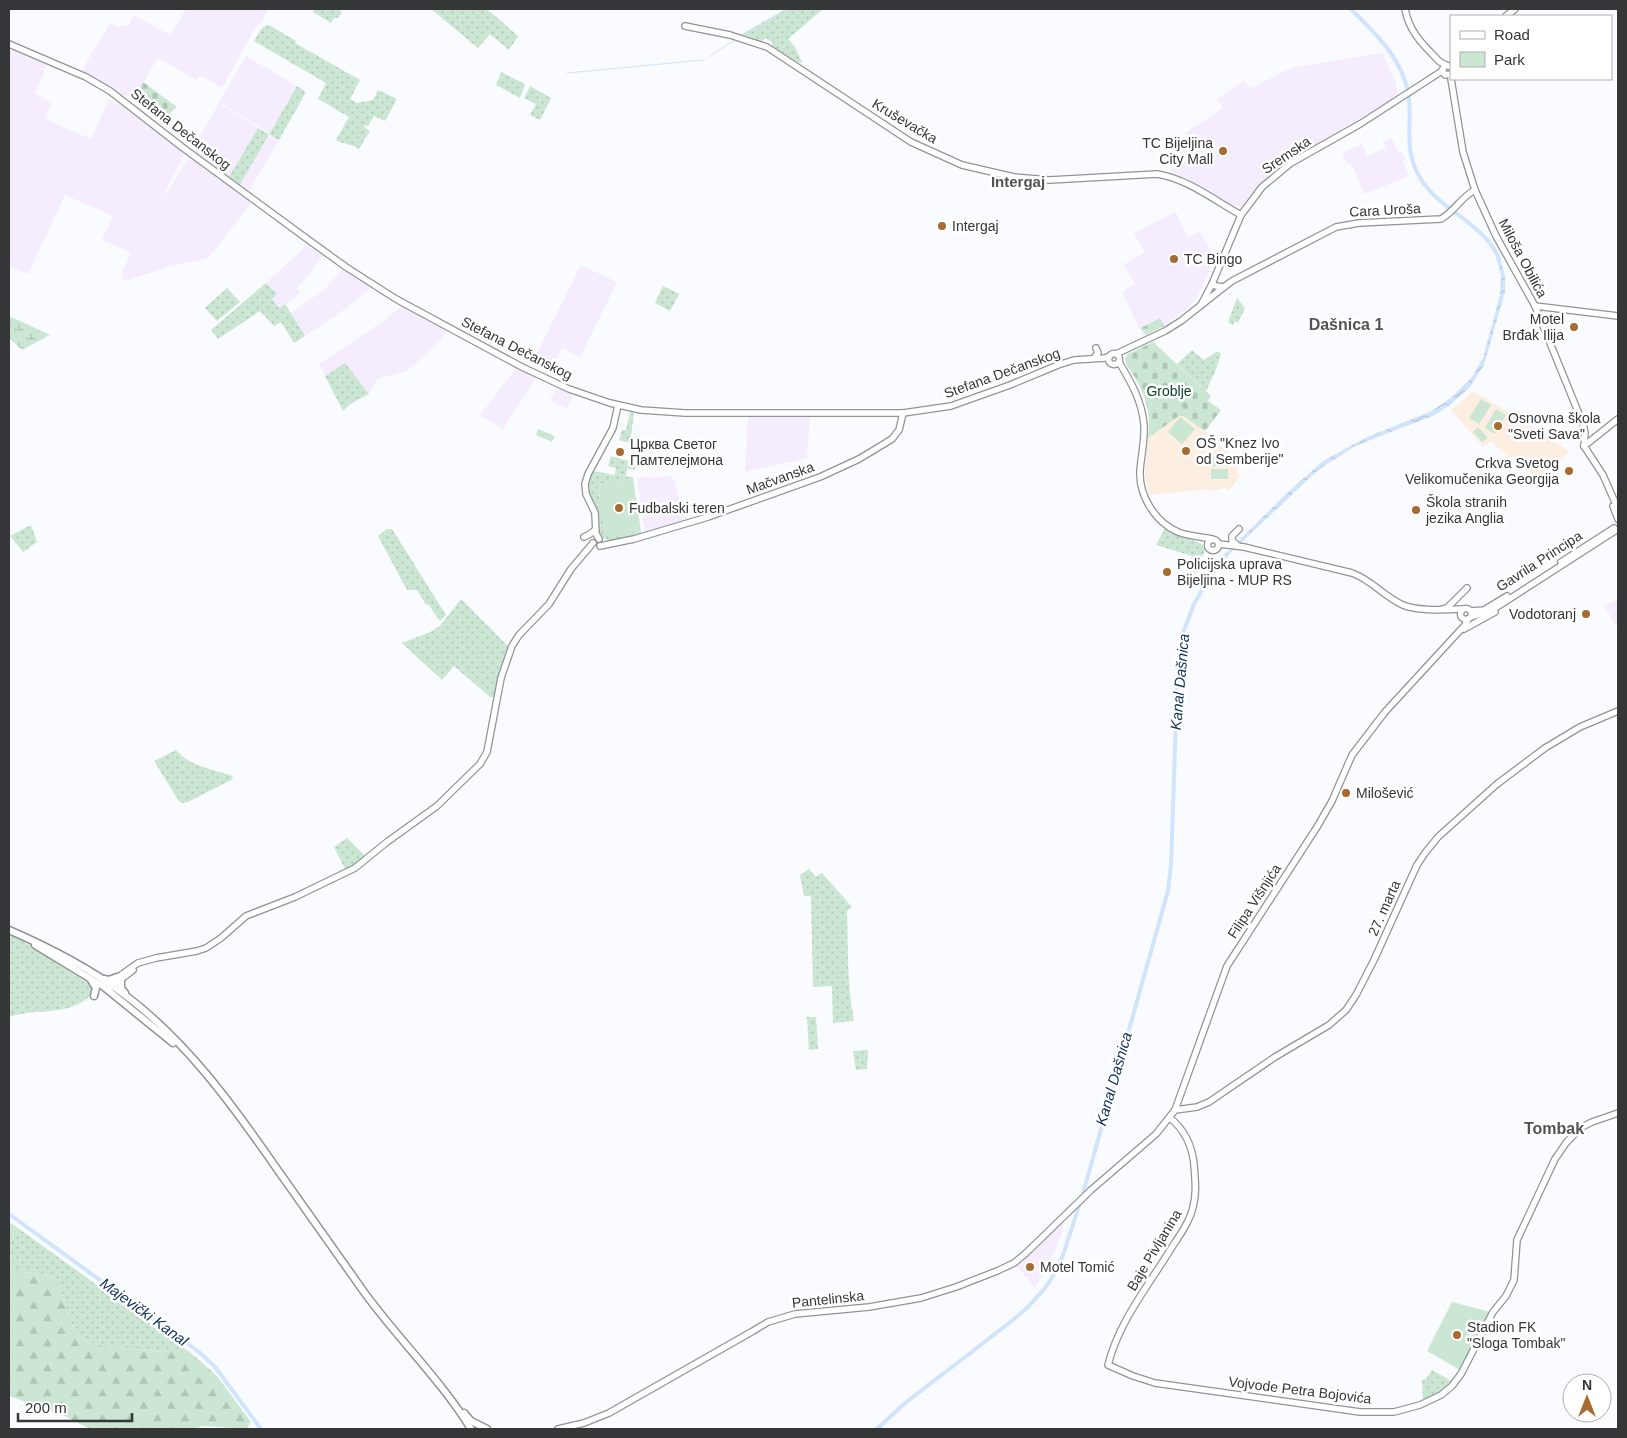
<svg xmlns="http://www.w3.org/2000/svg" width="1627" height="1438" viewBox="0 0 1627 1438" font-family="Helvetica,sans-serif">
<defs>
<pattern id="grass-dots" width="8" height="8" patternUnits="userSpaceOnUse" patternTransform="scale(1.25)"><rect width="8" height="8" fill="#cbe6d3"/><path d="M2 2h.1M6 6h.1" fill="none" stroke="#afc6b6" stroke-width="1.8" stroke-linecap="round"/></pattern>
<pattern id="forest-firs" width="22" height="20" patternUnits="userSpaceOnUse" patternTransform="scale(1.25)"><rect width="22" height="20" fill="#cbe6d3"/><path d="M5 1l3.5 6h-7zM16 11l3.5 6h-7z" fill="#afc6b6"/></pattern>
<pattern id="wetland-marsh" width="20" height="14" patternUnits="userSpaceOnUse" patternTransform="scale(1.25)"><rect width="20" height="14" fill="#cbe6d3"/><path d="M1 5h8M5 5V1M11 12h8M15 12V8" fill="none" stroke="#afc6b6"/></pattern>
<pattern id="cemetery-stones" width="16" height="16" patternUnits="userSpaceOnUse" patternTransform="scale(1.25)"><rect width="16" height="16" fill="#cbe6d3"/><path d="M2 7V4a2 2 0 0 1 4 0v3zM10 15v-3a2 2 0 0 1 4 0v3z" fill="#afc6b6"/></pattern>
<pattern id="water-waves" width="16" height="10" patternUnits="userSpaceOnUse" patternTransform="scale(1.25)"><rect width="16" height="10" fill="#d0e4fd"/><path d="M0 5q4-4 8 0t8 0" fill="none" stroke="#b3c4d9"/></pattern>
</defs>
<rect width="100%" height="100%" fill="#f9fbfe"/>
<!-- commercial -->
<g fill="#f5edfe">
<path d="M186 9H269L261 23 257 25 222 88 200 75 196 80 158 58 134 97 126 96 82 70 110 23 118 27 128 25 134 15 170 35Z"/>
<path d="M9 49 47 65 35 93 51 103 45 119 91 139 109 100 124 108 185 154 164 193 166 194 189 157 251 203 210 256 205 259 168 267 125 281 121 275 131 252 102 240 113 216 65 195 28 274 9 266Z"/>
<path d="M1382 53 1395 80 1398 95 1294 158 1273 174 1242 206H1234L1184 177 1170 172 1174 148 1188 138 1185 133 1223 108 1217 100 1244 80 1250 89 1287 70 1301 66Z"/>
<path d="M246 56 297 86 269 133 219 102Z"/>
<path d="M219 103 258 128 229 177 192 150Z"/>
<path d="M269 134 279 140 249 191 240 185Z"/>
<path d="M1392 138 1398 153 1402 152 1403 154 1405 160 1403 161 1409 176 1364 194 1354 169H1353L1350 163 1347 164 1342 153 1362 144 1367 156 1386 148 1383 141Z"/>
<path d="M1175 212 1188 237 1200 231 1215 259 1198 296 1188 308 1167 323 1143 336 1122 292 1135 284 1124 265 1145 252 1134 233Z"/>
<path d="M307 245 323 256 297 289 300 292 294 298 279 308 272 299 277 294 266 283Z"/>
<path d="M581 265 617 282 580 357 562 348 551 370 533 361Z"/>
<path d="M343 269 372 287 345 309 305 336 290 313 323 291Z"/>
<path d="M402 306 448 331 437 344 407 371 380 378 376 381 369 394 345 363 325 376 319 364 380 324Z"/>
<path d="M516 368 536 378 503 429 480 415Z"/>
<path d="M557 388 573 396 567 409 550 400Z"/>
<path d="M748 417H810L807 458 745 472Z"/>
<path d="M672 476 686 520 645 533 637 478Z"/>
<path d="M1618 599V628L1604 606Z"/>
<path d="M1062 1223H1063V1230L1053 1256 1035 1288 1016 1265Z"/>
</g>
<!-- education -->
<g fill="#fceee0">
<path d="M1473 391 1515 416 1569 451 1542 483 1513 456 1510 458 1491 441 1483 447 1451 410Z"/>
<path d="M1179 416H1183L1205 431 1239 464 1237 471 1240 477 1229 490 1224 488 1214 491 1208 489 1149 495 1145 475 1148 438Z"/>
</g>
<!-- grass -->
<g fill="url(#grass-dots)">
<path d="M315 9H337L342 12 338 18H334L331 23 313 12Z"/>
<path d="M431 9H487L518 36 509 50 490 34 478 48Z"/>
<path d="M786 9H823L788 39 795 47 802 62 799 63 772 46 773 43 766 38 762 41 742 34Z"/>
<path d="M267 25 271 26 296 41 295 43 360 80 350 99 357 103 373 100 378 90 397 99 385 121 374 116 368 126 365 125 364 127 370 131 359 149C352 144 343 144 336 140L349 117 318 99 326 83 254 41 262 28Z"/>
<path d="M501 72 525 84 520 98 496 85Z"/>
<path d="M297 86 306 92 279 140 269 134 240 185 229 177 258 128 269 134Z"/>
<path d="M530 86 551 98 540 120 530 115 536 104 524 98Z"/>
<path d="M266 283 277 294 272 299 279 308 285 304 305 336 294 343 281 322 274 326 260 311 218 339 211 330Z"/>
<path d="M663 286 679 294 670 311 655 303Z"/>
<path d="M227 288 240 302 217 321 205 308Z"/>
<path d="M1237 298 1245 308 1238 323 1235 321 1233 325 1228 322Z"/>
<path d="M1192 350 1204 360 1218 351 1221 354 1215 372 1206 391 1177 364Z"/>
<path d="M345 363 369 394 350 404 343 411 325 376Z"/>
<path d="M630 412 634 413 630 443 619 440 622 430H626Z"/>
<path d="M629 453 637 455 635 470 628 469Z"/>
<path d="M611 456 628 461 626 476H621L633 477V479L598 484 605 536 641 531V534C629 539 609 546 599 535 598 528 600 522 599 515 595 494 582 496 593 471L615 475 616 468 608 466Z"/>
<path d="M31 525 37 542 23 552 10 536Z"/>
<path d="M1165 528 1202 544 1205 550 1196 573 1188 570 1192 556 1156 545Z"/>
<path d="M387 529H392L446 615 440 621 428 604 426 605 417 590H407L378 536Z"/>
<path d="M461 599 509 647 495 697H490L454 666 442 680 402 643 430 632 440 626Z"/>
<path d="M176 750C190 767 213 769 232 776L233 779 188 802 183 803 179 801 154 761Z"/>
<path d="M347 838 366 857 346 871 334 847Z"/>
<path d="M809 869 816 877 822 873 852 907 847 911C848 948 847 985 854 1021L833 1023 832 986 813 987 811 896H804L800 875Z"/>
<path d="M9 934C38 948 63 969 91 985L93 987 92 994C69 1018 37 1007 9 1017Z"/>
<path d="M807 1017H816L818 1049 809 1050Z"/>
<path d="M868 1050 867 1069 856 1070 853 1051Z"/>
<path d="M18 1228 191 1353 149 1351 97 1345 83 1339 74 1330 57 1279 41 1273 18 1272C5 1252 5 1248 18 1228Z"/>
<path d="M1432 1370 1453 1382 1441 1392 1423 1402 1422 1380 1426 1379Z"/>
</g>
<!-- forest -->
<g fill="url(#forest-firs)">
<path d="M9 1222 18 1228 9 1243Z"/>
<path d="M9 1257 18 1272 41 1273 57 1279 74 1330 83 1339 97 1345 149 1351 191 1353 217 1376 251 1422 247 1429 204 1426 191 1429H90L59 1413 9 1396Z"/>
</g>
<!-- wetland -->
<path fill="url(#wetland-marsh)" d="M9 316 50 335 22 350 9 338Z"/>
<!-- cemetery -->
<g fill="url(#cemetery-stones)">
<path d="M143 82 177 107 161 121 134 99Z"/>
<path d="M1160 318 1164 326 1146 335 1141 328Z"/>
<path d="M1153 342 1211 396 1208 401 1221 410 1205 431 1183 416H1179L1148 438C1152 418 1146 397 1136 379 1132 372 1126 366 1125 358L1128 354Z"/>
</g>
<!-- green -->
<g fill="#cbe6d3">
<path d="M1481 399 1491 405 1479 424 1469 418Z"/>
<path d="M1496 409 1506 415 1495 434 1485 428Z"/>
<path d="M1180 417 1195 429 1182 444 1168 432Z"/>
<path d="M1478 427 1488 438 1482 442 1473 432Z"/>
<path d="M538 429 555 436 552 442 536 435Z"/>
<path d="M1228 455V465L1211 466V456Z"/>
<rect x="1211" y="469" width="17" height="10"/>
<path d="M633 479 641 531 605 537 598 484Z"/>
<path d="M1452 1302 1490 1312 1460 1370 1427 1351Z"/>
</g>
<!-- water -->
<path fill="url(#water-waves)" d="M1499 254 1505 276V292L1484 365 1470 387 1451 404 1435 415 1355 446 1318 470 1225 558 1223 556 1287 493 1323 461 1365 438 1432 411 1453 396 1472 377 1483 358 1500 295 1501 275 1496 257Z"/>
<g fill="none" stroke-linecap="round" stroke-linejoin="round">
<!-- stream -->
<g stroke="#d0e4fd" stroke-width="1">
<path d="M745 35 790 9"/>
<path d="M709 57 733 41"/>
<path d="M567 73 704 60"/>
</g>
<!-- canal -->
<g stroke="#d0e4fd" stroke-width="4">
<path d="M1351 9C1376 35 1400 55 1408 92 1414 123 1401 149 1422 181 1441 210 1486 225 1499 259"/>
<path d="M9 1214 199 1352 215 1367 261 1429"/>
<path d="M877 1429 904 1404 1013 1320 1029 1306 1045 1288 1055 1273 1063 1255 1082 1197 1168 891 1171 865 1177 689 1183 633 1194 604 1210 576 1226 556"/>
</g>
<!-- secondary casing -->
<g stroke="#929396" stroke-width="8">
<g id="secondary">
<path d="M1405 9C1409 32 1424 46 1440 62L1446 65"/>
<path d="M1506 16 1515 9"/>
<path d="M685 26 730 35 767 47 911 142 962 165 1014 177 1050 180 1157 174C1188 179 1214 200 1241 215"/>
<path d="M9 44 86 77 110 91 182 147 310 241 346 267 396 299 522 367 569 389 610 403 641 410 685 413H903L951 406 1010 385 1058 365 1074 360 1105 358 1110 356"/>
<path d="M1451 67 1446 65 1442 70 1445 75 1451 74"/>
<path d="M1451 79 1463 152 1475 190 1496 236 1535 306 1583 424 1585 433 1584 446"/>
<path d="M1212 284 1216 286 1224 287 1232 281 1336 227 1359 223 1441 219C1454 212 1461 197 1475 190"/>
<path d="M1201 305 1212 284 1241 215 1262 187 1291 163 1360 124 1442 71"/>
<path d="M1535 306 1618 316"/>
<circle cx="1114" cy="359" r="5.5"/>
<path d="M1116 354 1165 331 1181 321 1224 287"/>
<path d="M1094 358 1098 353 1096 348"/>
<path d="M1119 362C1131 382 1142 401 1144 425 1145 440 1141 456 1140 471 1139 496 1155 522 1178 532 1189 536 1201 537 1212 539"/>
<path d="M1584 446 1603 475 1618 509"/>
<path d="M1584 446 1618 419"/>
<path d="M1613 506 1618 519"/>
<path d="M584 537 590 534 595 530"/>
<path d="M599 539 596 534 595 513 586 494 585 484 588 474 613 428 618 405"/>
<circle cx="1213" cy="545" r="5.5"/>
<path d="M1219 544 1244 547 1352 573C1372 580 1384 597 1403 605 1417 611 1446 610 1462 609"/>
<path d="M1237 545 1232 541V536L1239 529"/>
<path d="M600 546 634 539 708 517 820 477 859 459 892 439 899 430 903 413"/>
<path d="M1561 562 1614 528"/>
<circle cx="1466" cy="614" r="5.5"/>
<path d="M1443 609 1447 608 1467 588"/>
<path d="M1471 611 1484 610 1507 596"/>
<path d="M1471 617 1487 612 1497 607 1618 529"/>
<path d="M1464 629 1495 612"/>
<path d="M114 980 138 963 156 958 197 951 206 948 221 938 246 916 295 897 355 868 387 842 437 806 480 764 487 752 501 678 512 646 519 635 549 604 571 569 593 543"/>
<path d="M111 987 133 970"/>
<path d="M1175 1110 1197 1107 1209 1102 1275 1057 1329 1025 1346 1010 1356 995 1374 960 1417 865 1425 853 1438 837 1497 784 1545 748 1580 727 1618 711"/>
<path d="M1170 1118C1185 1130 1192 1146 1194 1164 1195 1179 1197 1193 1193 1207 1190 1221 1180 1235 1172 1247 1149 1285 1119 1321 1108 1365L1133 1376 1155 1383 1360 1412H1394L1420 1405 1441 1395 1452 1386 1461 1374 1493 1312 1506 1296 1514 1280 1517 1240 1555 1159 1566 1143 1580 1128 1592 1122 1618 1113"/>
<path d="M558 1429 584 1423 609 1413 753 1331 768 1322 795 1314 869 1307 921 1298 956 1287 997 1271 1014 1263 1026 1253 1091 1190 1156 1134 1175 1110 1227 966 1317 827 1332 801 1352 755 1385 712 1465 625 1468 619"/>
</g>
</g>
<!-- primary casing -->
<g stroke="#929396" stroke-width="9">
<g id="primary">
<path d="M9 930C48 947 86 966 121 992 185 1039 232 1104 277 1169 306 1210 335 1251 364 1292 398 1339 441 1380 471 1429"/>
<path d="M35 945 104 987 173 1043"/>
<path d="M104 979 109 980 117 977"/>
<path d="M121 979V988L125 993"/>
<path d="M91 980 96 988 94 996"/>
<path d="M464 1413 471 1421 487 1429"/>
</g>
</g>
<!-- secondary -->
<use href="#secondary" stroke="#fff" stroke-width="5.5"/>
<!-- primary -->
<use href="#primary" stroke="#fff" stroke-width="6"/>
</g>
<!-- markers -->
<g fill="#a86b2f" stroke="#fff" stroke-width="2">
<circle cx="1223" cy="151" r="5"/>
<circle cx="942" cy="226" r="5"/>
<circle cx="1174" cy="259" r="5"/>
<circle cx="1574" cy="327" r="5"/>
<circle cx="1498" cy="426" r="5"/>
<circle cx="1186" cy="451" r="5"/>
<circle cx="620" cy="452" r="5"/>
<circle cx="1569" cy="471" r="5"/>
<circle cx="619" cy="508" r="5"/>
<circle cx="1416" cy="510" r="5"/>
<circle cx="1167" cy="572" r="5"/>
<circle cx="1586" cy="614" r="5"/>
<circle cx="1346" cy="793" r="5"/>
<circle cx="1030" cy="1267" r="5"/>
<circle cx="1457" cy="1335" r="5"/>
</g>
<g text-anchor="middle" stroke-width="5" stroke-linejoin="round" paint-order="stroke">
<!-- street labels -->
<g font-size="14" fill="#353637" stroke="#fff">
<text transform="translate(905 121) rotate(31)" y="5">Kruševačka</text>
<text transform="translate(181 129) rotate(38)" y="5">Stefana Dečanskog</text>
<text transform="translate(1286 155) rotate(-34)" y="5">Sremska</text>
<text transform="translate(1385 210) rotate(-3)" y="5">Cara Uroša</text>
<text transform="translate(1523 258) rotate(62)" y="5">Miloša Obilića</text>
<text transform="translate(517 348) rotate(27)" y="5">Stefana Dečanskog</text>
<text transform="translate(1002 373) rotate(-20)" y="5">Stefana Dečanskog</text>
<text transform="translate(780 478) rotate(-20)" y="5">Mačvanska</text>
<text transform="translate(1539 561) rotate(-33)" y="5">Gavrila Principa</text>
<text transform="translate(1254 901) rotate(-57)" y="5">Filipa Višnjića</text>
<text transform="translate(1384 908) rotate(-66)" y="5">27. marta</text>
<text transform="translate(1154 1250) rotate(-59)" y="5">Baje Pivljanina</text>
<text transform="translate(828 1299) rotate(-6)" y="5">Pantelinska</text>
<text transform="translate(1300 1390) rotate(7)" y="5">Vojvode Petra Bojovića</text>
</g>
<!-- poi labels -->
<g font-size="14" fill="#353637" stroke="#fff" text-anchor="start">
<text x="1213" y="148" text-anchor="end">TC Bijeljina<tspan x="1213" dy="16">City Mall</tspan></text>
<text x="952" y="231">Intergaj</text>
<text x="1184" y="264">TC Bingo</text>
<text x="1564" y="324" text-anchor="end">Motel<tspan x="1564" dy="16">Brđak Ilija</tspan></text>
<text x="1508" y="423">Osnovna škola<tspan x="1508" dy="16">"Sveti Sava"</tspan></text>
<text x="1196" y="448">OŠ "Knez Ivo<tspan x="1196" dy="16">od Semberije"</tspan></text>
<text x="630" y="449">Црква Светог<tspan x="630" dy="16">Памтелејмона</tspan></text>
<text x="1559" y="468" text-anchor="end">Crkva Svetog<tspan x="1559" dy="16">Velikomučenika Georgija</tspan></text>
<text x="1426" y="507">Škola stranih<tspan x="1426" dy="16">jezika Anglia</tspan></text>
<text x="629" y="513">Fudbalski teren</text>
<text x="1177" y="569">Policijska uprava<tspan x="1177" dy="16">Bijeljina - MUP RS</tspan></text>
<text x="1576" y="619" text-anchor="end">Vodotoranj</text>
<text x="1356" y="798">Milošević</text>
<text x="1040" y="1272">Motel Tomić</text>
<text x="1467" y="1332">Stadion FK<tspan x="1467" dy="16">"Sloga Tombak"</tspan></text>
</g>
<!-- park labels -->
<g font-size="14" fill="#094425" stroke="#fff">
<text x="1169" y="396">Groblje</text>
</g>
<!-- neighbourhood labels -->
<g font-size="15" font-weight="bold" fill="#525356" stroke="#fff">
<text x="1018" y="187">Intergaj</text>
</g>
<!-- water labels -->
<g font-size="15" font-style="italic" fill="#0c2f56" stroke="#fff">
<text transform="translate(1180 682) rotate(-85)" y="5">Kanal Dašnica</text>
<text transform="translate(1114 1079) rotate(-74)" y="5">Kanal Dašnica</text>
<text transform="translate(144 1312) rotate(36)" y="5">Majevički Kanal</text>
</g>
<!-- quarter labels -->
<g font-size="16" font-weight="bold" fill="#525356" stroke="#fff">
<text x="1346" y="330">Dašnica 1</text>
<text x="1554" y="1134">Tombak</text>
</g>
</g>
<!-- border -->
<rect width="1627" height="1438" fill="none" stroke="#353637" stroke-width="20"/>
<!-- legend -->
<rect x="1450" y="15" width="162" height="65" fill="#ffffff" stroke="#aeafaf"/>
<rect x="1460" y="31" width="25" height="8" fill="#ffffff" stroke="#aeafaf"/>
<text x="1494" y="40" font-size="15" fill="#353637">Road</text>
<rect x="1460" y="52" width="25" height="15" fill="#cbe6d3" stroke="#aeafaf"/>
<text x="1494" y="65" font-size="15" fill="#353637">Park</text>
<!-- north arrow -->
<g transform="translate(1587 1398)"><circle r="24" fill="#ffffff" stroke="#aeafaf"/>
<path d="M0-4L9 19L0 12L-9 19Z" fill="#a86b2f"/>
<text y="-8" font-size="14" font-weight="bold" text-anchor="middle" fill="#353637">N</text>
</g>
<!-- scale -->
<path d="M18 1413v8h114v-8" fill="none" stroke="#353637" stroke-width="2.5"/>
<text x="25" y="1413" font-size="15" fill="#353637" stroke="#ffffff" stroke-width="4" paint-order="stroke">200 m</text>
</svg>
